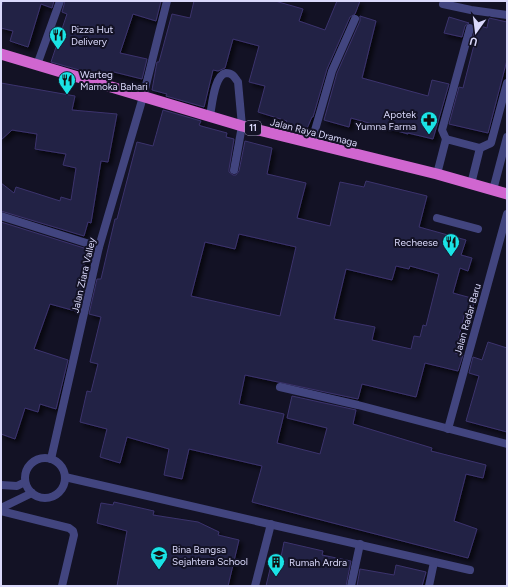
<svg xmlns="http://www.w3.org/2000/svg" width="508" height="587" viewBox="0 0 508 587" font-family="Figtree,sans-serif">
<defs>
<filter id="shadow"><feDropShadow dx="3.5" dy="3.5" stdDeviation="2" flood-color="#0009"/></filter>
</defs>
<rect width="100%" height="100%" fill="#131225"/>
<!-- building -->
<g fill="#242044" stroke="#3b346d" fill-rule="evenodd" filter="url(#shadow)">
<path d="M3 1H54L52 8 41 4 28 47 10 41 13 31 1 28V8Z"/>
<path d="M65 1H161L156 21 133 14 120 53 147 59 142 79 110 71 108 77 97 75 51 62 67 14 62 12Z"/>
<path d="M194 1H275L303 9 299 21 325 30 337 1H360L355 14 350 17 327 69 313 117H312L305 133 285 124 287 121 258 112 265 86 249 82 259 46 233 39 225 68 218 71 213 70 204 107 166 96 167 94 152 90 157 62H159L172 14 190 18Z"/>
<path d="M360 16 376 21 362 78 428 96 432 80 449 84 433 139 408 133V134L351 118 349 127 324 120 337 73 360 21Z"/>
<path d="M449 17 469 23 465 26 462 37 444 33Z"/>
<path d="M489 18 507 22V60L488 133 449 124 459 87 463 88 475 41 472 40 475 29 474 24 487 28Z"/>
<path d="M1 83 75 96 72 110 117 114 108 162 101 161 91 223 88 222 84 236 1 211V183L14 193 16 187 60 201 61 197 71 200 76 168 63 165 66 154 35 149 37 134 12 130 1 140Z"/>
<path d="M163 110 201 121 199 125 201 126 227 133 226 137 234 139 229 169V172L233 175H236L239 171 245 141 272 148 267 174 306 183 297 218 330 226 340 182 364 187 366 181 427 196 419 227 466 240 461 255 472 258 468 271 460 268 453 293 475 299 471 314 465 312 455 353 463 355 458 371 425 363 416 397 362 384 358 399 245 375 239 404 284 414 277 443 320 454 327 428 287 418 292 396 356 410 353 424 432 448 431 451 486 465 483 478 466 474 454 521 477 529 468 558 252 502 262 466 189 449 182 479 164 475 169 449 127 437 120 463 100 457 107 429 80 422 87 391 91 392 98 364 90 362 101 317 89 314 97 279H101L115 219H117L137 142 153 146ZM239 234 296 247 280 316 191 296 205 242 235 249ZM396 266 409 269 410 266 439 274 426 326 423 325 420 337 414 336 411 349 372 340 375 327 334 319 346 269 392 280Z"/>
<path d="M1 222 87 249 82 276 87 277 79 312 50 304 34 349 68 360 56 409 40 404 38 412 25 408 15 439 1 434Z"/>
<path d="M488 342 507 348V432L466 421 479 376 469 373 473 357 482 360Z"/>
<path d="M114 502 154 511 153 515 198 522 219 532 218 535 239 540 228 586H117L127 531 97 523 101 503 113 505Z"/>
<path d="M284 542 323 551 322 555 351 561 346 586H266L271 565 279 567Z"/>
<path d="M396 565 426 572 422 586H357L360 569 394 575Z"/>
</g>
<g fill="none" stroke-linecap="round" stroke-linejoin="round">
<!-- service -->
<g stroke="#42457f" stroke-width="8">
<path d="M210 116C212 106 214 75 226 73 233 73 235 78 238 82L242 126 234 170"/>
<path d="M446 139 442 130 470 28"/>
<path d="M480 148 491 143 507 83"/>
<path d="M437 174 446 139 480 148 471 184"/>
<path d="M437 218 478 229"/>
</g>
<!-- minor -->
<g stroke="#42457f" stroke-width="8">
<path d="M443 4 471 10 507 15"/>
<path d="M37 65 60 1"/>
<path d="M311 144 332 71 355 19"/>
<path d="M493 190 507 137"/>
<path d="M1 216 99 247"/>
<path d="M280 387 358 405 507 444"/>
<path d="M448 429 507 214"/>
<circle cx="45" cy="478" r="20"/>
<path d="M51 459 99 247 143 97 167 1"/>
<path d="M65 477C200 509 335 539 470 570"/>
<path d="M1 485 17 486 25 482"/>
<path d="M1 508 32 493"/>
<path d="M1 511 69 528 73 531 74 535 62 586"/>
<path d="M255 586 271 524"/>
<path d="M351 586 360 544"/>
<path d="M429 586 434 562"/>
</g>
<!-- trunk -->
<path stroke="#d066d0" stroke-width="11" d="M1 54 242 126 437 174 507 194"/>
</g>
<!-- icons -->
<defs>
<g id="restaurant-pin" transform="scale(0.9)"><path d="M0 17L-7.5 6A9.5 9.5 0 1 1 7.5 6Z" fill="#1ae3e6" stroke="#131225"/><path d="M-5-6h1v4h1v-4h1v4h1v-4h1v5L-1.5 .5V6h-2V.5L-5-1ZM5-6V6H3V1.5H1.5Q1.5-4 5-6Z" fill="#111"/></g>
<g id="pharmacy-pin" transform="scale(0.9)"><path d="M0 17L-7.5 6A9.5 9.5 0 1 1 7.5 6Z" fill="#1ae3e6" stroke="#131225"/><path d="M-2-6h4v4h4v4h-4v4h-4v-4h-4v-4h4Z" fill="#111"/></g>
<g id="school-pin" transform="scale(0.9)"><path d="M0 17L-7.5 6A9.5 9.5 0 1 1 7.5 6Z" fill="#1ae3e6" stroke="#131225"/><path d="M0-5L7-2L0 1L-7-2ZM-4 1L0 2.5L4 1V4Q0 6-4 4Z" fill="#111"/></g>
<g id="building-pin" transform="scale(0.9)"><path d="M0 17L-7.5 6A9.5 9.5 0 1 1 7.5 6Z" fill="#1ae3e6" stroke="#131225"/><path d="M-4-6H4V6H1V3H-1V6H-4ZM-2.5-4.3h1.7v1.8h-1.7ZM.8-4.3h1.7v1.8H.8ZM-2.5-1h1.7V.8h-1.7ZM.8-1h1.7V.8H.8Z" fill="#111"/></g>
</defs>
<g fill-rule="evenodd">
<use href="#restaurant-pin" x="58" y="35"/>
<use href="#restaurant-pin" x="67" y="80"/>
<use href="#pharmacy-pin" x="429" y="120"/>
<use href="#restaurant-pin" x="451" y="242"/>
<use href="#school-pin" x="159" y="555"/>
<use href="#building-pin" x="276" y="562"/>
</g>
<g text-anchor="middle" stroke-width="4" stroke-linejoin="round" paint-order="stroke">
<!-- shield labels -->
<rect fill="#131225" stroke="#9e9dbb" stroke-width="1" x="245" y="121" width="16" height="14" rx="3"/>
<g font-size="9" font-weight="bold" fill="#dad9fb">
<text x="253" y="131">11</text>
</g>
<!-- poi labels -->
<g font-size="10" fill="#dad9fb" stroke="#131225" text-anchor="start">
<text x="71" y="33">Pizza Hut<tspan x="71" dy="12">Delivery</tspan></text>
<text x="80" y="78">Warteg<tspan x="80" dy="12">Mamoka Bahari</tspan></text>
<text x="416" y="118" text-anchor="end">Apotek<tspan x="416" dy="12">Yumna Farma</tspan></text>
<text x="438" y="246" text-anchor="end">Recheese</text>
<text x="172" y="553">Bina Bangsa<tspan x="172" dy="12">Sejahtera School</tspan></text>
<text x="289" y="566">Rumah Ardra</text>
</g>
<!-- street labels -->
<g font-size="10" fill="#dad9fb" stroke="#131225">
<text transform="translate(314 132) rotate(14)" y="4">Jalan Raya Dramaga</text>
<text transform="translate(83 275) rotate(-77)" y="4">Jalan Ziara Valley</text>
<text transform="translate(467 319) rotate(-74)" y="4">Jalan Radar Baru</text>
</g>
</g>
<!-- border -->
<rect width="508" height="587" fill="none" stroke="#dad9fb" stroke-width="4"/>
<!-- north arrow -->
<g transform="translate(476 32) rotate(194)" stroke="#131225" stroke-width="3" paint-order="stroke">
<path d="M0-3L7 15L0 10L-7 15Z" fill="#dad9fb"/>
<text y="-6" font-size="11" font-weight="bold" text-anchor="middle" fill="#dad9fb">U</text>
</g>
</svg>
